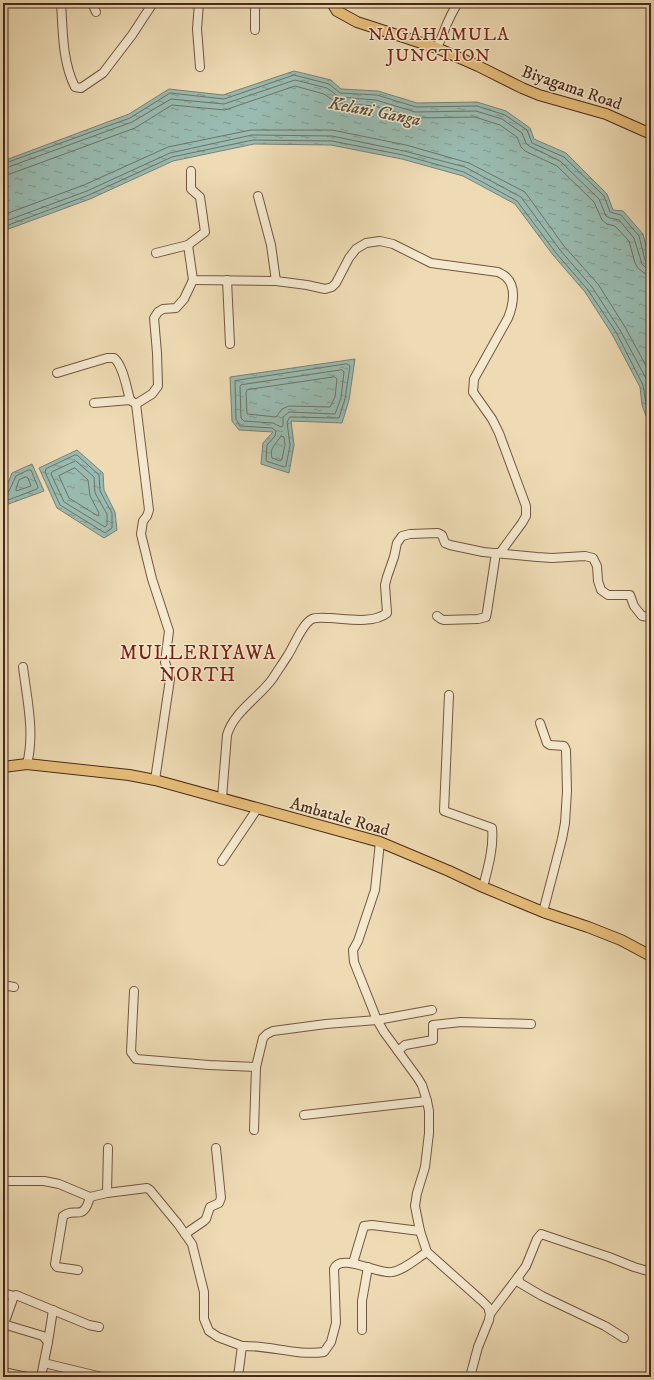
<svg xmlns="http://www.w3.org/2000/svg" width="654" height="1380" viewBox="0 0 654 1380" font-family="'IM FELL DW Pica',serif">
<defs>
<pattern id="water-ripples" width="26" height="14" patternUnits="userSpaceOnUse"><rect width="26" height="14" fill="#99bbb1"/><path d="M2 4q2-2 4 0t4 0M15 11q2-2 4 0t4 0" fill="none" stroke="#7f988f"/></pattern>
</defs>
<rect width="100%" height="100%" fill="#eedbb4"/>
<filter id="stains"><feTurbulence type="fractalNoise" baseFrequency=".005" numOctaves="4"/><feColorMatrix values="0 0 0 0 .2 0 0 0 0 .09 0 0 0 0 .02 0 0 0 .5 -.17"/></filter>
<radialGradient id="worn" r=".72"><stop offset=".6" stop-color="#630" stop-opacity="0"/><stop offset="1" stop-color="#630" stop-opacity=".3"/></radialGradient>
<!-- water -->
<g fill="url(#water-ripples)" stroke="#798174">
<path d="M294 71 331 80 341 89 378 91 417 103 477 102 506 111 530 128 534 139 566 153 607 194 613 210 623 211 643 234 651 266V429L642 405 640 387 612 334 585 292 553 255 515 204 463 176 402 159 331 145 254 144 173 161 90 199 3 231V161L129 114 169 89 223 95Z"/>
<path d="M355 359 349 400 342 423 291 421 294 445 289 473 261 464 263 443 273 432 239 430 232 421 230 377Z"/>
<path d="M77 450 103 473 104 490 115 512 117 530 104 538 57 508 39 468Z"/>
<path d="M32 464 44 491 3 506V495L12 473Z"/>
</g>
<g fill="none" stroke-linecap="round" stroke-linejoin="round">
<!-- shore -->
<g stroke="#707264" stroke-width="1">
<path d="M3 164 130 118 170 93 224 99 294 75 329 84 340 93 377 95 416 107 477 106 505 115 527 130 532 143 564 157 604 196 610 212 621 215 639 236 645 260 648 263H651"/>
<path d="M3 169 132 122 171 99 224 104 295 80 327 88 339 97 376 100 415 112 476 111 502 119 522 133 526 143 529 146 560 161 599 199 606 216 610 218 619 220 634 238 642 264 645 267 651 268"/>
<path d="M3 175 10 174 135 128 172 105 225 110 295 86 324 94 337 103 375 106 415 118 475 117 500 125 517 137 521 147 525 151 557 166 594 202 602 220 607 224 615 226 629 241 635 263 638 268 644 273 651 274"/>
<path d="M3 215 84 185 168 147 251 130H332L406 145 469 163 525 192 564 246 598 284 625 327 651 375"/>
<path d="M3 222 87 191 170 153 252 135 332 136 404 151 465 167 521 197 560 250 592 287 620 330 648 382 651 403"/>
<path d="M3 227 89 195 172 157 253 140 332 141 403 155 464 172 517 201 556 253 588 290 616 332 643 385 646 404 651 418"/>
<path d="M347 364 350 366 345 399 339 418 290 417 287 422 290 445 286 466 284 467 266 461 267 445 275 436 276 431 272 428 240 426 236 419 235 381Z"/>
<path d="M342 370 344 372 341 398 335 414 289 412 283 417V426L281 427 273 423 244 421 241 418 240 386 241 385Z"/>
<path d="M335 377 337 379 335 397 330 407 289 406 282 409 276 417 247 414 246 392 247 390Z"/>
<path d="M281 436 284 437 285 445 282 459 280 461 272 458C269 448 276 444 281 436Z"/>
<path d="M75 455H77L99 475 100 491 112 513V528L105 533 60 505 45 472 46 469Z"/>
<path d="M76 461 94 477 95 493 107 514V525L105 527 64 502 51 474 52 472Z"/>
<path d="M75 468 88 480 90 496 99 513 98 516 69 498 59 476Z"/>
<path d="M26 477 28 478 31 486 16 491V489L19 480Z"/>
<path d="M3 495 8 493 16 476 28 470H31L38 487 37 489 3 502"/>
</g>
<!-- minor casing -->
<g stroke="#72563f" stroke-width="10">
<g id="minor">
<path d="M61 3C63 31 62 61 75 87L81 88 103 73 132 35 153 3"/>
<path d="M92 3 96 12"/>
<path d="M199 3 197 29 200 67"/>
<path d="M255 30V3"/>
<path d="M437 48C444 33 448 17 458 3"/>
<path d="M258 196 271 245 276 281"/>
<path d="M188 245 193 280 276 281 307 285 325 289 332 287 336 283 349 258 356 249 366 243 380 241 393 244 431 263 498 272C500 273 504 275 506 277 517 287 513 306 508 318L474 379 473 392 492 419 499 433 526 506V516L522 523 500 553"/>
<path d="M156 253 188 245 205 232 200 197 191 189V171"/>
<path d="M227 280 230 344"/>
<path d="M57 373 107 358H114C123 365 127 389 130 400"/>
<path d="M94 403 130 400 136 404 149 510 147 516 143 521 141 534 152 579 169 631 165 662 170 679 155 780"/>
<path d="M136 404 152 394 158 386 157 353 154 318 158 312 163 309 176 308 184 299 193 280"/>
<path d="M437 616 441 619 444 620 478 619 486 617 487 612 496 553"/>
<path d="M23 667C27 699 35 733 27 764"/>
<path d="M449 695 444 811 492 828C494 847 488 868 483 887"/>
<path d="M540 723 547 743 550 745 564 746 566 750 567 791 565 823 562 839 543 912"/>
<path d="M222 798 227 735C234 711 259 698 273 678 278 670 283 663 288 655 294 646 302 624 312 619 317 617 325 618 330 618 347 619 373 624 387 613L385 585 387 577 394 557 397 543 402 536 410 534 438 533 442 535 445 543 450 545 483 552 537 557 552 558 585 556 593 558 597 566 598 581 601 590 608 595H630L634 606 642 616 650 617"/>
<path d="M380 842 375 890 358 941 353 950 354 962 377 1020 384 1032 417 1077 422 1085 427 1101 429 1111V1133L425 1167 417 1193 415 1206 420 1231 427 1252 482 1301 488 1307 490 1314 489 1320 478 1347 470 1377"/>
<path d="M222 861 257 809"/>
<path d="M3 985 14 987"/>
<path d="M134 991 131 1052 136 1059 209 1065 256 1067"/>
<path d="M398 1051 405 1045 433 1040V1025L461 1022 531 1024"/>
<path d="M304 1115 427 1101"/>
<path d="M254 1130 256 1067 263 1038 267 1034 273 1031 326 1024 377 1020 432 1010"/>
<path d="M3 1181H44L59 1184 90 1197 107 1193 147 1188 150 1190 178 1224 192 1244 204 1292V1319L209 1331 218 1337 242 1346"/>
<path d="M107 1193 108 1148"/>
<path d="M185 1234 204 1221 206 1219 210 1207 219 1203 221 1198 216 1148"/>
<path d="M353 1263 364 1226 372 1225 420 1231"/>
<path d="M78 1270 57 1267 55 1264 63 1216C75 1206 83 1223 90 1197"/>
<path d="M3 1293 14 1296 4 1324"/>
<path d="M14 1296 16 1295 89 1325 99 1327"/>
<path d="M490 1314 518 1277"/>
<path d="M3 1324 43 1336 48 1342 41 1377"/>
<path d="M362 1330V1301L368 1267"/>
<path d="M624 1338 605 1326 542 1296 520 1283 518 1277 526 1266 537 1239 541 1234 609 1257 634 1267 651 1272"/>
<path d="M48 1342 53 1310"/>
<path d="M44 1363 102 1377"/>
<path d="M3 1372 27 1377"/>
<path d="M238 1377 242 1346C269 1345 297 1356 324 1352L331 1342 336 1323 334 1269C340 1252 379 1275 392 1272 404 1270 416 1259 427 1252"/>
</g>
</g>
<!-- major casing -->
<g stroke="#482a18" stroke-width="12">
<g id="major">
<path d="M332 3 337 11 357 22 437 48 478 66 522 88 539 95 606 114 651 134"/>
<path d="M3 767 27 764 129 775 155 780 380 842 449 871 483 887 543 912 588 927 621 940 651 956"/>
</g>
</g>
<!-- minor -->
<use href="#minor" stroke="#f4e8ce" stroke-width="8"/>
<!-- major -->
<use href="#major" stroke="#e7be7a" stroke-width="10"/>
</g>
<g text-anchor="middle" stroke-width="3" stroke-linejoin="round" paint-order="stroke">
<!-- street labels -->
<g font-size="17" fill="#482a18" stroke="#f4e8ce">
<text transform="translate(572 87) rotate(19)" y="6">Biyagama Road</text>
<text transform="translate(340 816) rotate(16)" y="6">Ambatale Road</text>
</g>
<!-- neighbourhood labels -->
<g font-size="18" letter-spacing="1" fill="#7a1f14" stroke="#f4e8ce">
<text x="439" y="40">NAGAHAMULA<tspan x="439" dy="21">JUNCTION</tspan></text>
</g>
<!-- water labels -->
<g font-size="18" font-style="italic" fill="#5c4e3e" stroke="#f4e8ce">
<text transform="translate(375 111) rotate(11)" y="6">Kelani Ganga</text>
</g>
<!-- quarter labels -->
<g font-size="19" letter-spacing="1" fill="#7a1f14" stroke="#f4e8ce">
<text x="198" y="659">MULLERIYAWA<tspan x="198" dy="22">NORTH</tspan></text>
</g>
</g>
<!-- margin -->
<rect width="654" height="1380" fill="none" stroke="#eedbb4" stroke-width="16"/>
<rect x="4" y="4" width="646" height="1372" fill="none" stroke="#482a18" stroke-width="2"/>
<rect x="8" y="8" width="638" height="1364" fill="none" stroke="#482a18"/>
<rect width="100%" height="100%" filter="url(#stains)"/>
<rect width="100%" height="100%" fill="url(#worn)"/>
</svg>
